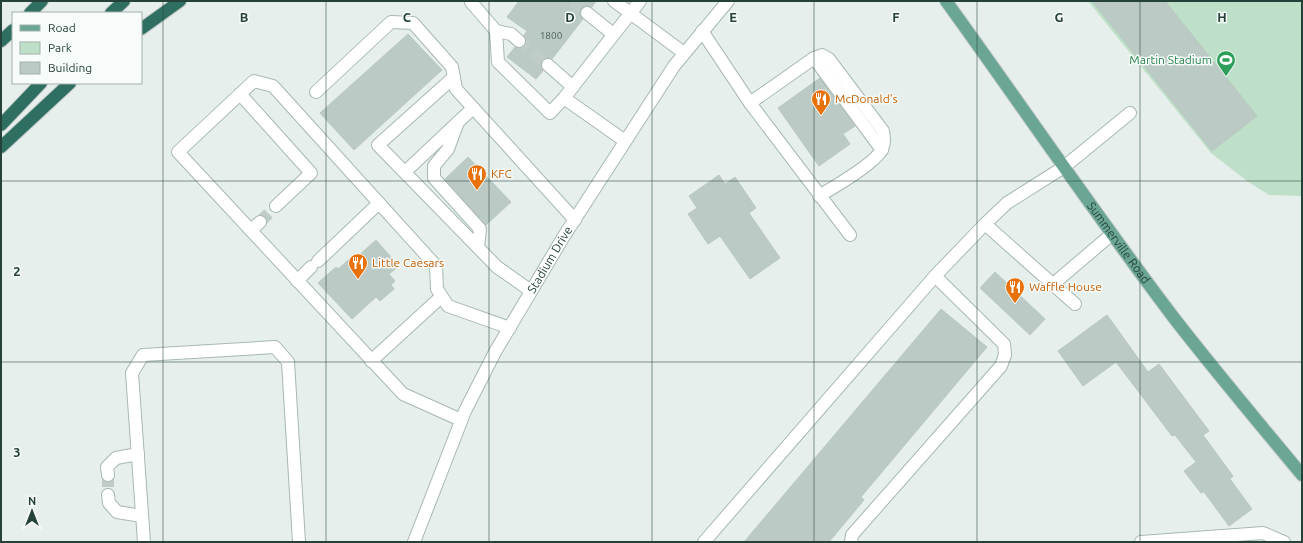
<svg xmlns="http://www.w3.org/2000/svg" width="1303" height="543" viewBox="0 0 1303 543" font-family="Ubuntu,sans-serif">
<rect width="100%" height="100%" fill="#e6efeb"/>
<!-- green -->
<path fill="#bfe0c8" d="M1088 1H1302V196L1269 195 1247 181 1211 153Z"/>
<!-- building -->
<g fill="#bbcac4" stroke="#b8c9c2">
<path d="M519 1H596L592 7 585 6 581 9 580 15 583 19 552 59 546 58 542 60 541 67 543 71 536 79 507 57 515 47 522 48 526 43 524 35 527 31 507 17Z"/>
<path d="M1092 1H1165L1257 116 1212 151Z"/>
<path d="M408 34 442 70 354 150 320 113Z"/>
<path d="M820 78 855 126 843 134 850 144 819 166 778 108Z"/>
<path d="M468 157 511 202 486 225 445 179Z"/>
<path d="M719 175 725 184 735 177 756 208 749 213 780 258 750 279 720 236 708 244 688 214 697 208 689 196Z"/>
<path d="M376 240 399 266 389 274 395 281 391 285 394 289 380 301 376 297 352 319 318 283 336 267 338 269 355 254 357 257Z"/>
<path d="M995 272 1045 319 1030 335 980 288Z"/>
<path d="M941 309 987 347 861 497 864 500 829 542H744Z"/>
<path d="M1107 315 1148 372 1159 364 1209 431 1203 435 1233 476 1230 479 1252 509 1229 526 1204 492 1201 493 1184 471 1196 462 1175 435 1172 436 1116 362 1083 386 1058 351Z"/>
</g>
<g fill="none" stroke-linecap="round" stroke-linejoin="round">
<!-- minor-tunnel -->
<g stroke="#bfccc8" stroke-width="12" stroke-dasharray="12 6" stroke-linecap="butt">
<path d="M572 1 587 13"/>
<path d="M519 41 548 65"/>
<path d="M260 222 276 206"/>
<path d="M108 475V495"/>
</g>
<!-- minor casing -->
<g stroke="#a8b8b2" stroke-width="14">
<g id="minor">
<path d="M473 1 471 2 496 31 498 62 550 113 564 98 625 141"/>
<path d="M614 1 684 53"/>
<path d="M587 13 613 34"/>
<path d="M496 31 511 34 519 41"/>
<path d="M702 31 750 103 850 235"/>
<path d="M814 58 882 150"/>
<path d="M548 65 573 87"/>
<path d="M454 77 378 145 497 267 531 291"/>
<path d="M316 92 391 22 413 23 452 67 456 89 575 220"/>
<path d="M240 94 311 173 276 206"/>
<path d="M564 98 640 1"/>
<path d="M750 103 814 58 822 55 829 59 883 131C884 137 885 143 882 149 876 163 834 187 819 196"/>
<path d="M458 122 448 149 434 166V178L480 229 478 247"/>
<path d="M405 172 473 108"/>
<path d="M985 224 1075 304"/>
<path d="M251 230 260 222"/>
<path d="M318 261 379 203"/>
<path d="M297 281 311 267"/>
<path d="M1052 285 1112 234"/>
<path d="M371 361 441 297"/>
<path d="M461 420 403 394 178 152 254 81 273 86 436 266 437 289 448 306 510 328"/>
<path d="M108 475 107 467 116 458 138 454"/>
<path d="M108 495 109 503 117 512 142 516"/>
<path d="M144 542 132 373 143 355 275 347 288 362 299 542"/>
<path id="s1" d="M414 542 465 411 495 352 564 236 674 66 728 1"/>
<path d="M704 542 935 276 985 224 1007 203 1064 167 1130 113"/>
<path d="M851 542 852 535 1001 366 1005 355 1004 344 935 276"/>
<path d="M1141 542 1263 533 1284 542"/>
</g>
</g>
<!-- major casing -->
<g stroke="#c2cac8" stroke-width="14">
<g id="major">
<path id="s2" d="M946 1C1022 106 1095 214 1174 318 1215 371 1259 423 1302 475"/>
</g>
</g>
<!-- highway casing -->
<g stroke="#c2cac8" stroke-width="14">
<g id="highway">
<path d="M30 13 42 1"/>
<path d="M111 13 124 1"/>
<path d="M141 29 180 1"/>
<path d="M1 41 13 30"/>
<path d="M1 125 41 83"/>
<path d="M1 147 70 83"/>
</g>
</g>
<!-- minor -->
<use href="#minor" stroke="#fff" stroke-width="12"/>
<!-- major -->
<use href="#major" stroke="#6aa596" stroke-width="12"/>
<!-- highway -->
<use href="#highway" stroke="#2f6f62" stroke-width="12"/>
</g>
<!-- grid -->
<path fill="none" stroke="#24423a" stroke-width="1" stroke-opacity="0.55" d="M163 1V542M326 1V542M489 1V542M652 1V542M814 1V542M977 1V542M1140 1V542M1 181H1302M1 362H1302"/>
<!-- icons -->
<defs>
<g id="stadium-pin" transform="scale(1)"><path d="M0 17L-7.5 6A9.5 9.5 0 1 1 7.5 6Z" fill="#2e9e5b" stroke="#f7fbf9"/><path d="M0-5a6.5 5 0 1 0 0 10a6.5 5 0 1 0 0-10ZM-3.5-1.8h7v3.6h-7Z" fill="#fff"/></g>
<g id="restaurant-pin" transform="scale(1)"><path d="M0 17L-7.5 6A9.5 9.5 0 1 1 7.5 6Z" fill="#e8710a" stroke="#f7fbf9"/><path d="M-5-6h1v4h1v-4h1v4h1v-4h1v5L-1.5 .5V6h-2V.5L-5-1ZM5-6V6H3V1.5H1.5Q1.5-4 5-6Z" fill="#fff"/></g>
</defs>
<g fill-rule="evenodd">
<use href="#stadium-pin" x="1226" y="60"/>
<use href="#restaurant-pin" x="821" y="99"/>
<use href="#restaurant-pin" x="477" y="174"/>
<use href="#restaurant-pin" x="358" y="263"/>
<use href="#restaurant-pin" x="1015" y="287"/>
</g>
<g text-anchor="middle" stroke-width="3" stroke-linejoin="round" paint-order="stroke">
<!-- number labels -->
<g font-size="10" fill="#4a645c">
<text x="551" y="39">1800</text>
</g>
<!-- leisure labels -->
<g font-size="12" fill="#27864d" stroke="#f7fbf9" text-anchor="end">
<text x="1212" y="64">Martin Stadium</text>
</g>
<!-- food labels -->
<g font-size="12" fill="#c56008" stroke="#f7fbf9" text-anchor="start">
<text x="835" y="103">McDonald's</text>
<text x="491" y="178">KFC</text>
<text x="372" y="267">Little Caesars</text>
<text x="1029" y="291">Waffle House</text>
</g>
<!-- street labels -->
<g font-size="12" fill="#24423a" stroke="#f7fbf9">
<text dy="4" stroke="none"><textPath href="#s2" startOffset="297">Summerville Road</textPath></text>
<text dy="4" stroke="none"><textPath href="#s1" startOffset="314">Stadium Drive</textPath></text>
</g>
</g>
<g font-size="13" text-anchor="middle" font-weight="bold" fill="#24423a" stroke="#f7fbf9" stroke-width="3" stroke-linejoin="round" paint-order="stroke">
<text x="244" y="22">B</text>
<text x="407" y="22">C</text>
<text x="570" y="22">D</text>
<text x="733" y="22">E</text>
<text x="896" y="22">F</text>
<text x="1059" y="22">G</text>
<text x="1222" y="22">H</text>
<text x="17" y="276">2</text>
<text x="17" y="457">3</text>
</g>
<!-- border -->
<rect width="1303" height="543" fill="none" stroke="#24423a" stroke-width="4"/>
<!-- legend -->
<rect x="12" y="12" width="130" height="72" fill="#f7fbf9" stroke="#a3b1ad"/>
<rect x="20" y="25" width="20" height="6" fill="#6aa596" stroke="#a3b1ad"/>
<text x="48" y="32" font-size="12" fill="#24423a">Road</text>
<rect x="20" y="42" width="20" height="12" fill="#bfe0c8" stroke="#a3b1ad"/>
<text x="48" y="52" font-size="12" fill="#24423a">Park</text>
<rect x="20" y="62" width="20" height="12" fill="#bbcac4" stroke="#a3b1ad"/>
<text x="48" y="72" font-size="12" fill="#24423a">Building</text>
<!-- north arrow -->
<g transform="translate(32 511)" stroke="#f7fbf9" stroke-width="3" paint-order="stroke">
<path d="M0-3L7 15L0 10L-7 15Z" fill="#24423a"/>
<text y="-6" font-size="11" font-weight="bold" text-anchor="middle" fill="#24423a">N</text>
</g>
</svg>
